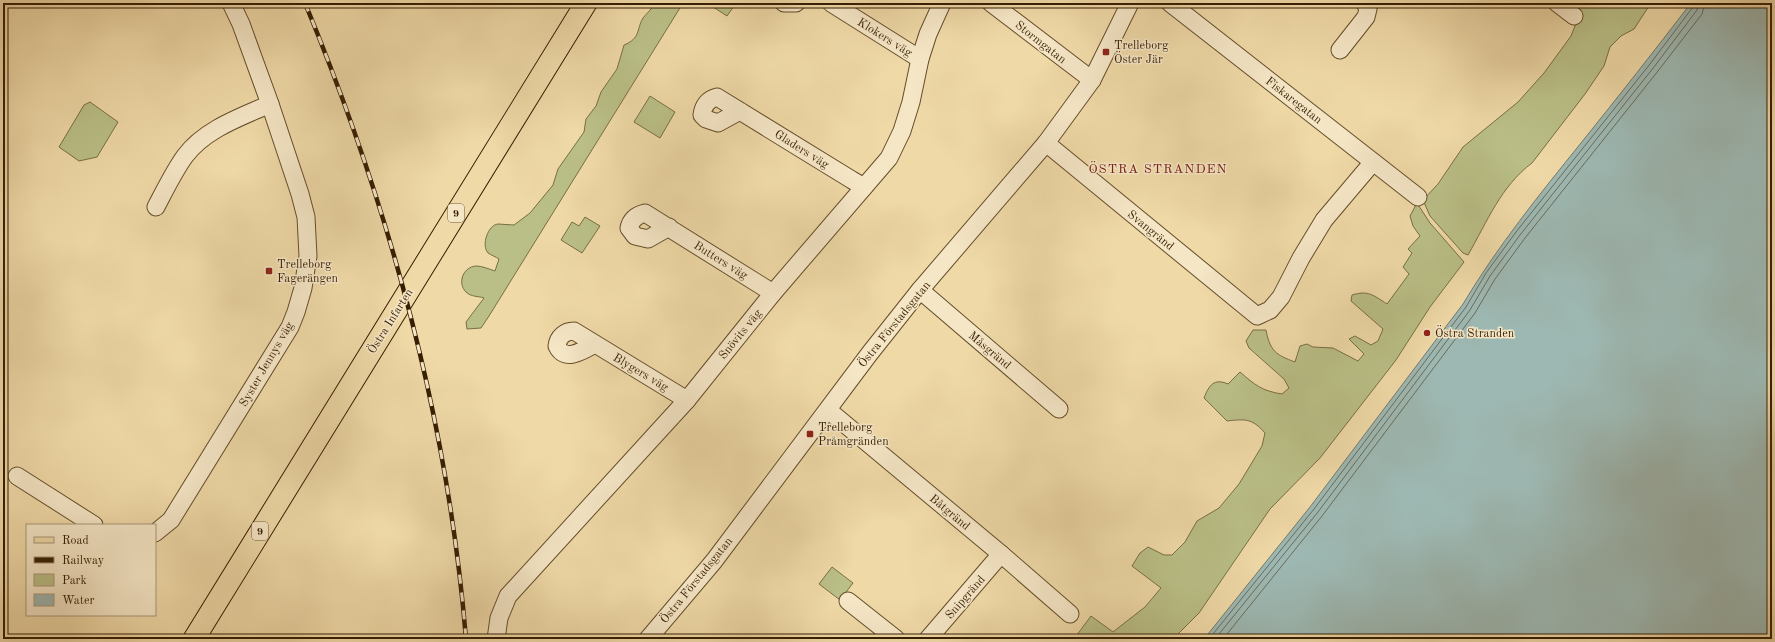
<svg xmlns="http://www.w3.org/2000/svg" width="1775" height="642" viewBox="0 0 1775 642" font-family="'Old Standard TT',serif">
<rect width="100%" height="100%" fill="#efd9a7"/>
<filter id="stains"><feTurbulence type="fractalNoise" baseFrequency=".005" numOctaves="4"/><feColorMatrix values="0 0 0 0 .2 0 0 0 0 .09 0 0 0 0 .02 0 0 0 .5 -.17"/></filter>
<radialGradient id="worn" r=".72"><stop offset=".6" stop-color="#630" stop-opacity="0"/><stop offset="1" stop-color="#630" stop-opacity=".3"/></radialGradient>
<!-- green -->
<g fill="#babf87" stroke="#786e44">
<path d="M655 3H683L489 316 481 328 467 329 466 322 484 298C478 296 471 297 466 292 457 283 463 267 476 266 482 266 489 269 495 271L499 259C496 257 491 255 488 253 481 245 488 225 498 224 503 224 509 225 514 225L530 213 553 185 558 169 584 132 586 119 596 106 601 92 617 69 624 45C641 38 636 30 643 18 647 13 652 9 655 3Z"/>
<path d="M707 3H736L727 16Z"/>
<path d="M1581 3H1651L1634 29 1621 36 1610 47 1604 66 1585 94 1532 163C1501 186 1487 222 1468 255L1463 253 1430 216 1423 200 1438 184 1463 147 1518 102 1544 73 1571 36 1575 26Z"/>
<path d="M650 96 675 112 660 138 634 122Z"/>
<path d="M90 102 118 122 97 157 79 161 59 147 84 105Z"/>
<path d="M1417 203 1430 223 1464 262 1430 307 1396 360 1320 458 1270 509 1199 613 1173 639H1074L1091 616 1113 632 1145 607 1161 588 1132 566 1140 553 1148 547 1164 555H1172L1185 542 1197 521 1219 508 1239 484 1262 446 1265 433C1252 418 1245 419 1227 421L1204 398C1209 385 1214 378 1228 384L1240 372C1255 385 1262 391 1282 394L1289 388 1284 379 1249 348 1246 341 1253 330H1266C1270 351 1276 355 1295 362L1300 346 1307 344 1313 347 1333 348 1358 361 1364 354 1349 339 1355 336 1371 345 1378 341 1383 329 1351 301 1352 295C1368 290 1373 295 1387 304L1409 274 1403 267 1412 253 1408 249 1420 236 1413 226 1410 216Z"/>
<path d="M585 217 600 226 582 253 561 240 572 222 579 226Z"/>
<path d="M832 567 853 583 840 600 819 584Z"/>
</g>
<!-- water -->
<path fill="#9db8b2" stroke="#747a6c" d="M1691 3H1772V639H1204L1310 507 1463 304C1497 247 1539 195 1581 143 1618 97 1655 50 1691 3Z"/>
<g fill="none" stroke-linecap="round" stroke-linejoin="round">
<!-- shore -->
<g stroke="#6a6b5a" stroke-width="1">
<path d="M1209 639 1314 509 1466 307 1486 273 1516 232 1650 64 1693 7 1694 3"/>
<path d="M1215 639 1318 512 1470 310 1490 276 1520 235 1654 67 1697 10 1699 3"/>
<path d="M1223 639 1322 516 1475 313 1495 279 1525 238 1658 71 1702 14 1705 3"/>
</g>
<!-- minor casing -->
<g stroke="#644d2b" stroke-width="19">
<g id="minor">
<path d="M784 3H796"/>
<path d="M831 3 920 59"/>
<path d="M991 3 1092 80"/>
<path d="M1170 3 1418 197"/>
<path d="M1557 3 1574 16"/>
<path d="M1340 50 1366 17 1368 9 1365 3"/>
<path d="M740 111 718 123 706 119 702 115C703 106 708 99 717 97L852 180 864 187"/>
<path d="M1046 143 1257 316 1270 310 1281 297 1301 258 1324 220 1373 162"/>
<path d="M156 207C165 190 174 171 185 156 205 129 241 117 270 104"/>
<path d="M669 227 648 239 635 236 629 228C631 219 637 215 645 213L773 293"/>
<path d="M920 290 1059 409"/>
<path d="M595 344C584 350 565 363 557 346 558 337 565 331 574 331L687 400"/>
<path d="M828 410 1001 554 1070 614"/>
<path d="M17 476 94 525"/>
<path d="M155 533 171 520 290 327 296 312 303 288 308 256 306 217 300 194 270 104 241 24 231 3"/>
<path d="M848 601 896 639"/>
<path d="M496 639 499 618 508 596 687 400 773 293 889 158 902 131 911 102 920 59 928 34 942 3"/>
<path d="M648 639 714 561 870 353 920 290 1046 143 1092 80 1130 3"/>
<path d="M928 639 1001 554"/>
</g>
</g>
<!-- major casing -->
<g stroke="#361e02" stroke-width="23">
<path id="major" d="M194 639 586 3"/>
</g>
<!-- minor -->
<use href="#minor" stroke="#f5e6c6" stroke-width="17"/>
<!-- major -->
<use href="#major" stroke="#efd9a7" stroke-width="21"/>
<!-- rail casing -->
<g stroke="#361e02" stroke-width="4.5">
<path id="rail" d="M305 3C389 206 448 420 466 639"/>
</g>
<!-- rail -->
<use href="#rail" stroke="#f5e6c6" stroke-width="3" stroke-dasharray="9" stroke-linecap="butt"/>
</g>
<!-- markers -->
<g fill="#8f2418" stroke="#f5e6c6" stroke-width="1.5">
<rect x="1102" y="48" width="8" height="8" rx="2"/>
<rect x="265" y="267" width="8" height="8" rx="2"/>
<circle cx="1427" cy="333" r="4"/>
<rect x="806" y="430" width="8" height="8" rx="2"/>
</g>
<g text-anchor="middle" stroke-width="3" stroke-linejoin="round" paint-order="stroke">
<!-- shield labels -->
<g fill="#f5e6c6" stroke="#6f5a3d" stroke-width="1">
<rect x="448" y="204" width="16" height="18" rx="3"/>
<rect x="252" y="522" width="16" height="18" rx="3"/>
</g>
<g font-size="11" font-weight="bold" fill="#361e02">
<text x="456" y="217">9</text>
<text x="260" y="535">9</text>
</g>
<!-- street labels -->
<g font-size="12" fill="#361e02" stroke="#f5e6c6">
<text transform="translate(885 37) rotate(32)" y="4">Klokers väg</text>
<text transform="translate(1041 42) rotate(38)" y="4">Stormgatan</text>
<text transform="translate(1294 100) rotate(38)" y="4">Fiskaregatan</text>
<text transform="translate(802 149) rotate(32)" y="4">Gladers väg</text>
<text transform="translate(1151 230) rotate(39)" y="4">Svangränd</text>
<text transform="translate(721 260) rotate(32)" y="4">Butters väg</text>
<text transform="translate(390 321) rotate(-58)" y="4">Östra Infarten</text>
<text transform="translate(894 324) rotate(-51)" y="4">Östra Förstadsgatan</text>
<text transform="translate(740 334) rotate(-51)" y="4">Snövits väg</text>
<text transform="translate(990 350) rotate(40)" y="4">Måsgränd</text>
<text transform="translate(266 364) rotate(-60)" y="4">Syster Jennys väg</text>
<text transform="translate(641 372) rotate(31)" y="4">Blygers väg</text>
<text transform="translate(950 512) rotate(40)" y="4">Båtgränd</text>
<text transform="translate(696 580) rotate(-51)" y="4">Östra Förstadsgatan</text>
<text transform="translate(965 597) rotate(-49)" y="4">Snipgränd</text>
</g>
<!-- poi labels -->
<g font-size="12" fill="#361e02" stroke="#f5e6c6" text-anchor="start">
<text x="1114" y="49">Trelleborg<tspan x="1114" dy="14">Öster Jär</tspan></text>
<text x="277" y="268">Trelleborg<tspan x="277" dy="14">Fagerängen</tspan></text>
<text x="1435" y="337">Östra Stranden</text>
<text x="818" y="431">Trelleborg<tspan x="818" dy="14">Pråmgränden</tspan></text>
</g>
<!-- neighbourhood labels -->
<g font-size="13" letter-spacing="1" fill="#7a1f14" stroke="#f5e6c6">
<text x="1158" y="173">ÖSTRA STRANDEN</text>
</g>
</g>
<!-- margin -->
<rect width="1775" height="642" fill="none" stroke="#efd9a7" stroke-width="16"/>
<rect x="4" y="4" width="1767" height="634" fill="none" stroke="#361e02" stroke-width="2"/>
<rect x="8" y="8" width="1759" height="626" fill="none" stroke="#361e02"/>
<!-- legend -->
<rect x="26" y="524" width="130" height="92" fill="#f5e6c6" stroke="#a99678"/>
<rect x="34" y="537" width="20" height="6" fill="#efd9a7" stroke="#a99678"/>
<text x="62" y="544" font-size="12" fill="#361e02">Road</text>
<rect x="34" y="557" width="20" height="6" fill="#361e02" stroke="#a99678"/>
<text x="62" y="564" font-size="12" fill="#361e02">Railway</text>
<rect x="34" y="574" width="20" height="12" fill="#babf87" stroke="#a99678"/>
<text x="62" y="584" font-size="12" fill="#361e02">Park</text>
<rect x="34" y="594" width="20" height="12" fill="#9db8b2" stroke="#a99678"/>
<text x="62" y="604" font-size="12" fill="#361e02">Water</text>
<rect width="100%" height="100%" filter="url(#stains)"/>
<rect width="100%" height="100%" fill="url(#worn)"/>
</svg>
